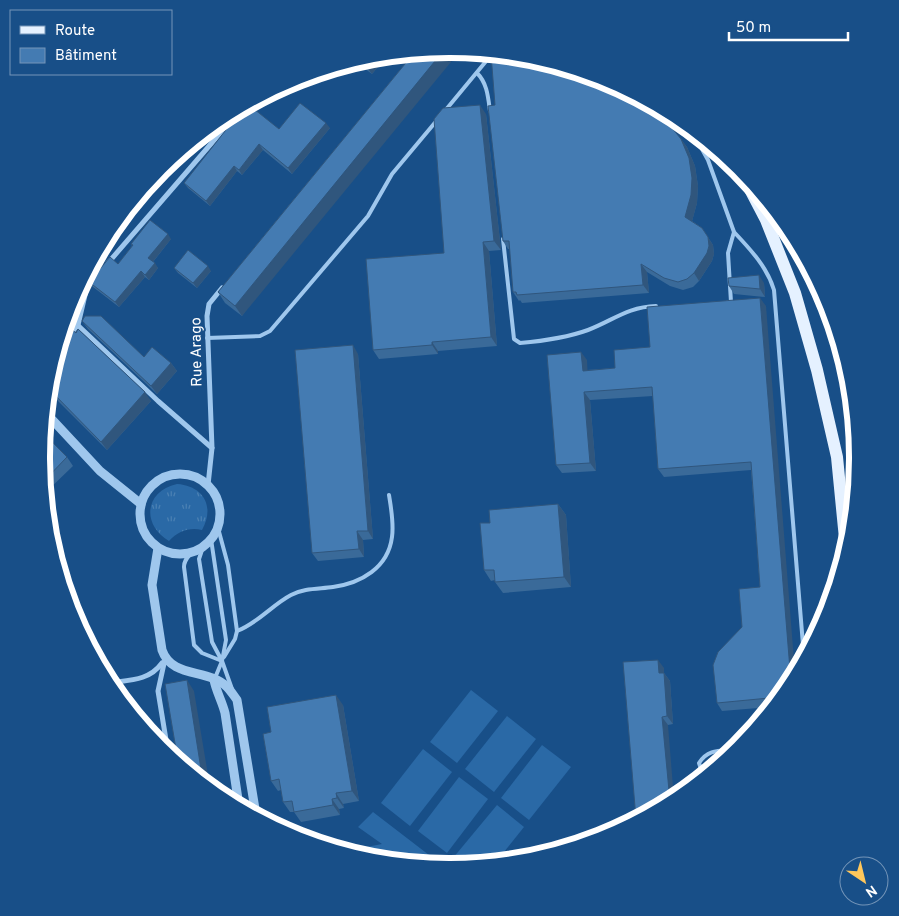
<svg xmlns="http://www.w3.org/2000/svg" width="899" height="916" viewBox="0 0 899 916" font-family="Overpass,sans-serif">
<defs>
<pattern id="grass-tufts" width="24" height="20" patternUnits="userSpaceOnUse" patternTransform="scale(1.25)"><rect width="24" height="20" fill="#2a69a6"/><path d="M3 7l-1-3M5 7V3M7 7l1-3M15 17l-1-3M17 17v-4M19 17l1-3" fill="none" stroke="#4a80b3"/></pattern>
</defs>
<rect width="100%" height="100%" fill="#184f88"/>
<!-- grass -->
<path fill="url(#grass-tufts)" d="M177 484C204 486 215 507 202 530 190 527 178 531 169 541 141 524 145 491 177 484Z"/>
<!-- garden -->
<g fill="#2a69a6">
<path d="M471 690 498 711 457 763 430 742Z"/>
<path d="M507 716 536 739 494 792 465 769Z"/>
<path d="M542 745 571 767 529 820 501 798Z"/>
<path d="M423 749 452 772 410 826 381 803Z"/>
<path d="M459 777 488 799 447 853 418 831Z"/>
<path d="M497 805 524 827 496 862 461 865 453 858Z"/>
<path d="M373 812 442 865 403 862 384 856 370 858 350 852 356 849 382 844 358 827Z"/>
</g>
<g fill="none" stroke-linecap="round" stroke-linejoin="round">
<!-- service -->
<g stroke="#9fc7ed" stroke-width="4">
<path d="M477 73C487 83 488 96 490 111"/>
<path d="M444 112 492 54"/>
<path d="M692 131 708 160 734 232 728 253 731 302H728"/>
<path d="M734 232C751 250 767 267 774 290L804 657"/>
<path d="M503 239 514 339 520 343C543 341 566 338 588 330 614 320 627 307 656 306"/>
<path d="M207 338 260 336 270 331 368 216 392 174 438 119"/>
<path d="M218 528 228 565 237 631 235 639 224 657"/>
<path d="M211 539 226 640 222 661 215 678"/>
<path d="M203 547 199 559 212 642 222 661 232 689"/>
<path d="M192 552C188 557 184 560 184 567L194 645 202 653 222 661"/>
<path d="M237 631C258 623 272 605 291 595 304 588 319 589 333 587 361 583 388 568 392 537 394 523 391 508 389 495"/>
<path d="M703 775 699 763C708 749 719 751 734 750"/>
</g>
<!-- minor -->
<g stroke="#9fc7ed" stroke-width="5">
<path d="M108 263 242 108"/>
<path d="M68 316 158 401 212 448"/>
<path d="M69 335 78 325 87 287 94 278"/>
<path d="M208 485 212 448 207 316 209 304 222 288"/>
<path d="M165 659 158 691 168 752"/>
<path d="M109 683C129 680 149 681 162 663"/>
</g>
<!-- tertiary -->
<g stroke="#9fc7ed" stroke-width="9">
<path d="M46 413 100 471 141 504"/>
<circle cx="180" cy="514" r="40"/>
<path d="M158 548 152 585 162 650C172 679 208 668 227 687 231 691 234 696 237 700L256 815"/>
<path d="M214 680C216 691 222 701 225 713L239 806"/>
</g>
<!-- primary -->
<path stroke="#e5f1ff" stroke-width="12" d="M743 176 766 220 795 293 817 370 837 457 846 549"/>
</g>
<!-- wall -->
<g fill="#3a6a99">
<path d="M414 53 242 316 225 303 218 292Z"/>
<path d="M387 56 372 74 356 62 370 58Z"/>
<path d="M330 70 322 80 315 74Z"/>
<path d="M294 81 296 89 290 84 284 93 279 89Z"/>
<path d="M495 105 664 118 687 147 695 166 698 186 697 203 692 221 702 228 713 245 714 254 712 261 699 281 693 287 683 290 670 286 647 272 649 293 522 303 520 300 519 301 513 292 510 249H508L503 241Z"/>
<path d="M486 114 501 250 489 251 497 346 438 351V354L379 359 373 350 444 253Z"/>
<path d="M330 128 292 174 263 150 242 175 237 171 210 206 188 188 184 183 279 129Z"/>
<path d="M171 239 153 262 158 268 149 280 145 277 119 307 93 287 89 282 118 264 132 246 131 244Z"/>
<path d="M174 268 211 271 197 288 178 273Z"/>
<path d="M764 283 765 297 734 294 729 286Z"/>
<path d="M766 306 770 707 722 711 717 703 742 627 760 587 751 470 664 477 658 469 653 396 590 400 596 471 562 473 556 465 587 360V370L615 368 650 347Z"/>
<path d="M82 321 144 357 171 363 177 371 157 394 88 329Z"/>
<path d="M65 325 67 328 151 401 107 450 48 391 49 378Z"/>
<path d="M358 354 373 539 363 540 364 557 318 561 312 553Z"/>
<path d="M67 457 73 466 45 493 41 458Z"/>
<path d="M558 504 566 515 571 587 503 593 495 582V580L491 581 484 570 490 523Z"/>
<path d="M664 668V673L670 681 673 724 668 725 636 819Z"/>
<path d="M343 705 359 801 343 804 344 808 339 809 340 815 301 822 294 812H290L283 802 281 790 278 791 271 781V732Z"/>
</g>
<!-- shaded-wall -->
<g fill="#30567d">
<path d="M444 50H450L460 51 242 316 235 306Z"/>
<path d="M387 56 372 74 368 69 378 57Z"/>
<path d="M330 70 322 80 319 74 320 73Z"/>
<path d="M305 77 296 89 292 83 294 80Z"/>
<path d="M289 83 290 84 284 93 280 88Z"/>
<path d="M480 105 486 114 501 250 494 241Z"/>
<path d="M326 123 330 128 292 174 288 168Z"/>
<path d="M681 139 687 147 695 166 698 186 697 203 691 225 685 217Z"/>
<path d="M259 144 263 150 242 175 239 170Z"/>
<path d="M167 164H168L151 183V182L161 169Z"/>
<path d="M234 166 237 171 210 206 206 201Z"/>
<path d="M702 228 713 245 714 254 712 261 699 281 694 273Z"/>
<path d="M168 234 171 239 152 263 148 258Z"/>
<path d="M483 242 489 251 497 346 491 337Z"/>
<path d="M101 249 107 257 80 287 100 250Z"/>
<path d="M155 263 158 268 149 280 145 275Z"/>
<path d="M641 264 647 272 649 293 643 285Z"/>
<path d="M208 266 211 271 197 288 193 283Z"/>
<path d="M141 271 145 277 119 307 115 302Z"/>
<path d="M759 275 764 283 765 297 760 289Z"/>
<path d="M760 298 766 306 795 673 791 682Z"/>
<path d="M432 342 438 351V354L432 345Z"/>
<path d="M353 345 358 354 373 539 368 531Z"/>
<path d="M581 352 587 360 588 379 583 371Z"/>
<path d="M171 363 177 371 157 394 151 386Z"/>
<path d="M145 392 151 401 107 450 101 442Z"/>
<path d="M584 392 590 400 596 471 590 463Z"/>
<path d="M558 504 566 515 571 587 564 577Z"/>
<path d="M357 531 363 540 364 557 359 549Z"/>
<path d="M658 660 664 668V673L670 681 673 724 667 716 659 673Z"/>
<path d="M187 680 194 691 210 787 203 782Z"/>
<path d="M121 694 127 702 128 706 122 700Z"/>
<path d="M336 695 343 705 359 801 352 791Z"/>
<path d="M662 717 668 725 674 799 670 801Z"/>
<path d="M336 793 343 804 344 808 337 798Z"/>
<path d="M332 799 339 809 340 815 333 805Z"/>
</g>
<!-- building -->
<g fill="#447bb2" stroke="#30567d">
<path d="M444 50 235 306 218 292 414 53Z"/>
<path d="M491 54 529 58 606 81 657 108 663 117 681 139 689 158 692 178 691 195 685 217 702 228 708 237 709 246 707 253 694 273 687 279 678 282 664 278 641 264 643 285 517 295 516 292H513L509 241H503L488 106 495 105Z"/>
<path d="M378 57 368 69 358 61 370 58Z"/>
<path d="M300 103 326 123 288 168 259 144 239 170 234 166 206 201 184 183 244 107 249 105 279 129Z"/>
<path d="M480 105 494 241 483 242 491 337 432 342V345L373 350 366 259 444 253 434 119 443 108Z"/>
<path d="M150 220 168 234 148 258 155 263 145 275 141 271 115 302 89 282 110 257 118 264 133 245 131 244Z"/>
<path d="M188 250 208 266 193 283 174 268Z"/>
<path d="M759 275 760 289 729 286 728 278Z"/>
<path d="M760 298 791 682 789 685 770 708 769 698 717 703 713 665 718 652 742 627 739 589 760 587 751 462 658 469 652 387 584 392 590 463 556 465 547 355 581 352 583 371 615 368 614 350 650 347 647 307Z"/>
<path d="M85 316H101L144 357 152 347 171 363 151 386 82 321Z"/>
<path d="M69 327 76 333 78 329 145 392 101 442 48 388 49 378 63 332Z"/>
<path d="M353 345 368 531H357L359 549 312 553 295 350Z"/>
<path d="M44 434 67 457 44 481 41 458Z"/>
<path d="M558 504 564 577 495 582 494 570H484L480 523H490L489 510Z"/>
<path d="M658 660 659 673H664L667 716 662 717 670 801 636 819 623 662Z"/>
<path d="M187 680 203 782 178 761 165 684Z"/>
<path d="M121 694 122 700 118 695Z"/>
<path d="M336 695 352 791 336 793 337 798 332 799 333 805 294 812 292 801 283 802 279 779 271 781 263 734 271 732 267 707Z"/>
</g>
<g text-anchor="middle" stroke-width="4" stroke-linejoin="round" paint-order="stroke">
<!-- street labels -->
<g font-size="15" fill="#fff" stroke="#184f88">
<text transform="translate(196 352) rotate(-91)" y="5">Rue Arago</text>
</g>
</g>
<!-- crop -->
<path d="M0 0H899V916H0ZM449 58H450A399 399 0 0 1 849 457V459A399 399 0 0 1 450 858H449A399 399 0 0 1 50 459V457A399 399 0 0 1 449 58Z" fill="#184f88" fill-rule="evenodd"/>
<path fill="none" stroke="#fff" stroke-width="6" d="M449 58H450A399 399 0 0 1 849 457V459A399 399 0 0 1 450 858H449A399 399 0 0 1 50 459V457A399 399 0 0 1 449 58Z"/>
<!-- legend -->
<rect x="10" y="10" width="162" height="65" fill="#184f88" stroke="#7495b8"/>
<rect x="20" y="26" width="25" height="8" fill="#e5f1ff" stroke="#7495b8"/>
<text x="55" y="35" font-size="15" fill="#ffffff">Route</text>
<rect x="20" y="48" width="25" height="15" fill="#447bb2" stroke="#7495b8"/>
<text x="55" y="60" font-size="15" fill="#ffffff">Bâtiment</text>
<!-- north arrow -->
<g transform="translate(864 881) rotate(145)"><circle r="24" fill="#184f88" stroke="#7495b8"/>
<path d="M0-4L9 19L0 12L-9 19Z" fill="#ffc75b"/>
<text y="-8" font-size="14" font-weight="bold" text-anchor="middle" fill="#ffffff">N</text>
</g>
<!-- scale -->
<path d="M729 32v8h119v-8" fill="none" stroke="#ffffff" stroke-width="2.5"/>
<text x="736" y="32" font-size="15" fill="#ffffff" stroke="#184f88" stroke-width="4" paint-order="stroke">50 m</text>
</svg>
